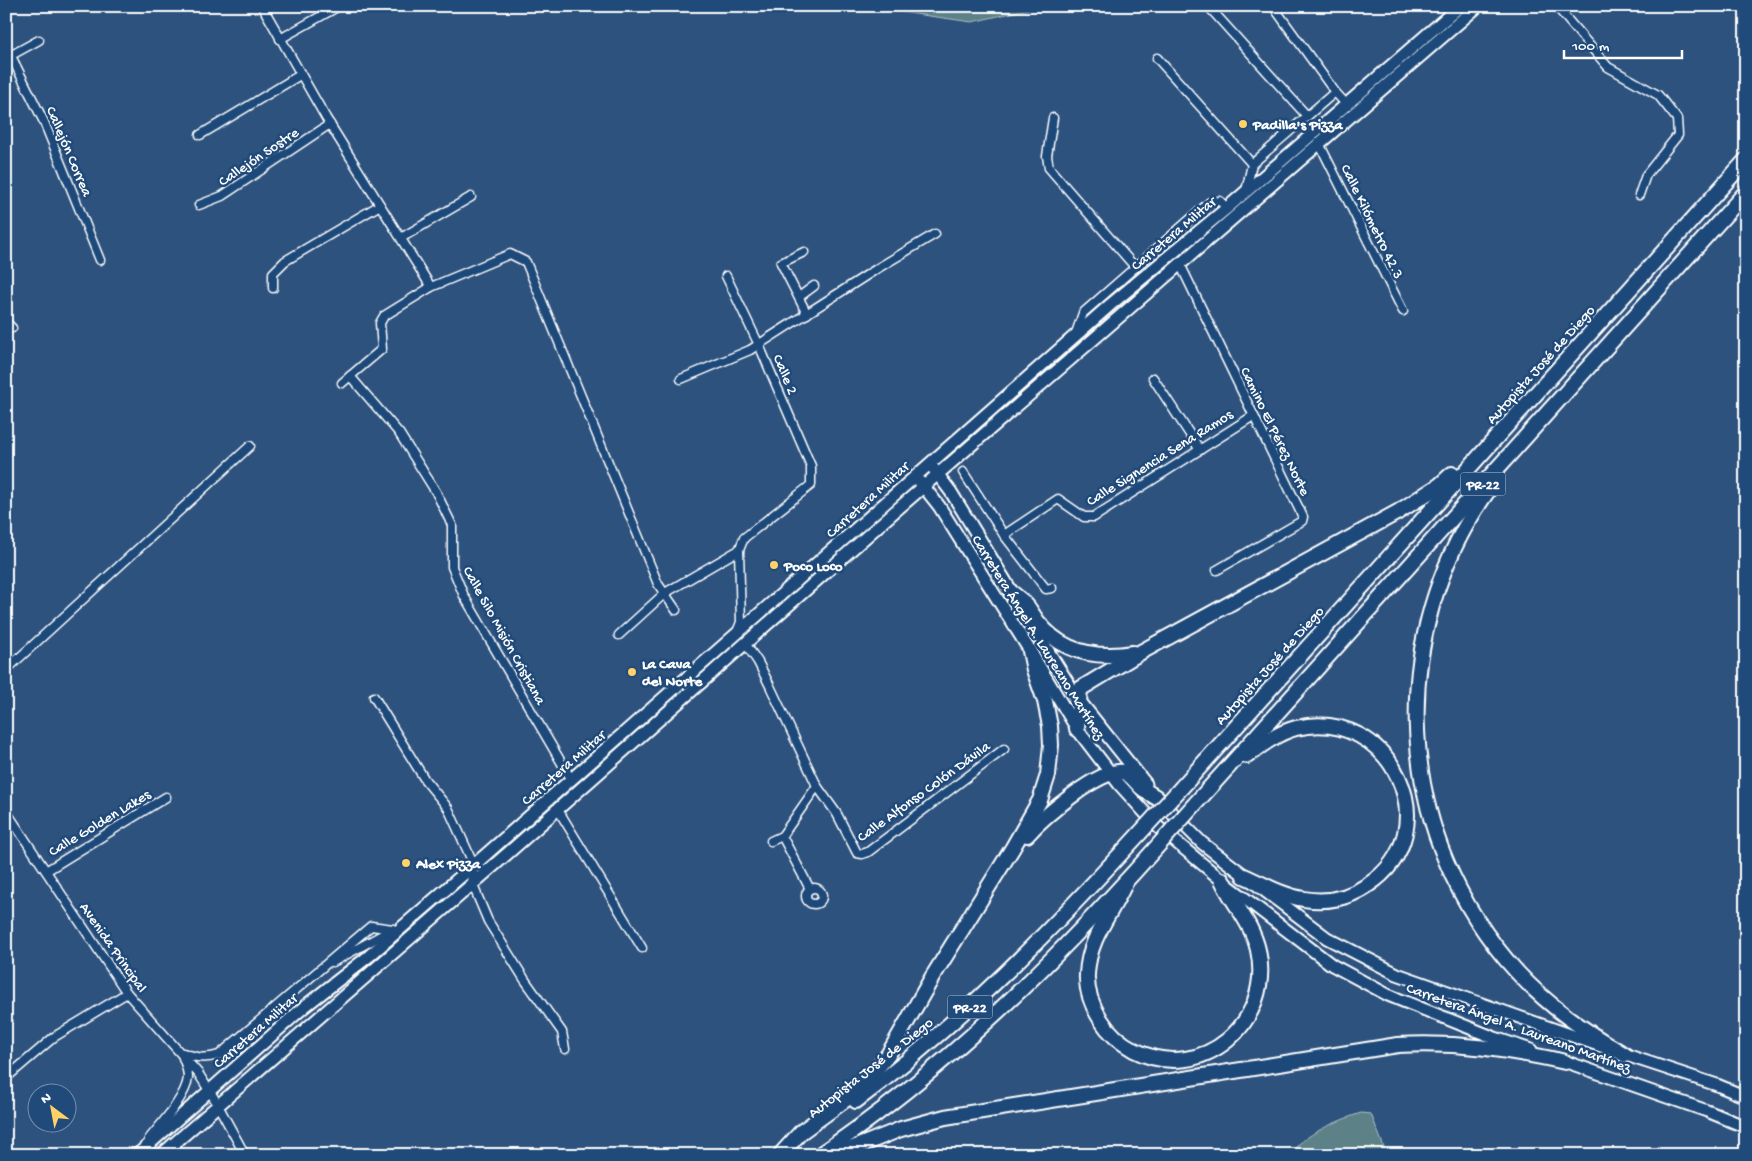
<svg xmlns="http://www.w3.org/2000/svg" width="1752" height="1161" viewBox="0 0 1752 1161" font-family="'Gochi Hand',sans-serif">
<rect width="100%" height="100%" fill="#2e527e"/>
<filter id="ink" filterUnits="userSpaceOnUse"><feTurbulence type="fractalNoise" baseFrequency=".02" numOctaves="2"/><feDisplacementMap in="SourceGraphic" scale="10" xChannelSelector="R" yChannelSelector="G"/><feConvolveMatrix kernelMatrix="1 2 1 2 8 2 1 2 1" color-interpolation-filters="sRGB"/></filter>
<g filter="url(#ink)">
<!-- green -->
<g fill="#5c8187" stroke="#aec0c3">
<path d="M858 6H1042L972 22Z"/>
<path d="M1361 1113 1371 1114 1387 1155H1291C1298 1136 1342 1119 1361 1113Z"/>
</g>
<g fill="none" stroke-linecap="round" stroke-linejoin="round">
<!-- street casing -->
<g stroke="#fff" stroke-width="11">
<g id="street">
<path d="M262 6 326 118 431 287"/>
<path d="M1208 6 1307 116"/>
<path d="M1273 6 1335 92 1346 104"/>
<path d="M1556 6 1608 67 1658 95 1677 119 1678 135 1646 175 1639 195"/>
<path d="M280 39 339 6"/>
<path d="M11 56 44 122 100 260"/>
<path d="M8 57 39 40"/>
<path d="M1157 58 1252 164"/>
<path d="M1053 118 1047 156 1049 168 1135 267"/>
<path d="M200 135 300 75"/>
<path d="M1319 143 1403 311"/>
<path d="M1246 191 1252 164 1335 92"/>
<path d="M199 205 222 196 330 124"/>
<path d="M401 238 471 197"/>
<path d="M804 252 781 263 807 314"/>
<path d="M1180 264 1303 517 1302 521 1217 570"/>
<path d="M273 288V273L285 261 380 205"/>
<path d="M799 297 814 286"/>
<path d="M6 322 12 328"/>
<path d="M1076 333 1083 313 1210 202 1220 201 1227 208"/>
<path d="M350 376 399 433 436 492 452 525V567L464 596 571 779"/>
<path d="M1153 378 1200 450"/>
<path d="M681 379 750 350 878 268 935 234"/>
<path d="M342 383 382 349 380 323 384 316 431 287 510 254 526 262 658 584 676 610"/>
<path d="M963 472 1004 535 1046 589 1052 588"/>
<path d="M1004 535 1058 499 1084 517H1094L1253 416"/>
<path d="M737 632 741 622 739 550"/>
<path d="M619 635 665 593 739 550 744 538 811 485V466L759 345 726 276"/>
<path d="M745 643 758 662 770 686 817 786 837 814 857 853 862 854 868 852 1004 749"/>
<path d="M6 670 250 446"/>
<path d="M374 697 425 780 448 808 474 865 472 883 488 921 525 980 562 1032 565 1049"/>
<path d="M557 808 642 948"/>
<path d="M6 811 127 993 198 1073 214 1098 245 1155"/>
<path d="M782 836 810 889"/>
<path d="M771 841 782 836 817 786"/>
<path d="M46 871 166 797"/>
<circle cx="814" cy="896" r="8"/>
<path d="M333 962 391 930"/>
<path d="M183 1053C196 1058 206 1059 219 1055L371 926 393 929"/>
<path d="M6 1078 54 1037 127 993"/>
<path d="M149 1139C161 1124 186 1097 188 1078 188 1071 186 1065 183 1058"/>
</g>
</g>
<!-- secondary casing -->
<g stroke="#fff" stroke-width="15">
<g id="secondary">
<path d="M933 468 951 492 1017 600"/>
<path d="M920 482 939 506 1030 651 1077 729 1119 784 1158 827 1230 887 1332 965 1388 995 1495 1038 1531 1050"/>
<path d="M1025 614 1078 699 1146 784"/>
<path d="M1159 800 1202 843 1327 938 1397 974 1638 1059 1717 1085 1746 1097"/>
<path d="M1558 1059 1707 1111 1746 1127"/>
<path d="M137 1155 304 1007 369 956 474 865 1110 305 1227 208 1460 6"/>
<path d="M161 1155 499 861 893 513 1478 6"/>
</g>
</g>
<!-- highway casing -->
<g stroke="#fff" stroke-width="18">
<g id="highway">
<path d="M1490 488C1383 635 1394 838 1517 972 1548 1006 1585 1031 1625 1055"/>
<path d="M1012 593C1017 597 1023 601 1027 606 1031 611 1034 617 1038 622 1062 653 1096 659 1133 653"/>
<path d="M1077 729 1080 689 1141 652 1398 512 1440 485 1452 474"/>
<path d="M1182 787 1746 160"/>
<path d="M1195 804 1746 192"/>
<path d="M1027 835C1042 818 1100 768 1123 772 1131 774 1135 782 1141 787 1145 791 1151 794 1157 798"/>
<path d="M1244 876C1263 884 1283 896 1304 899 1326 903 1349 898 1368 885 1450 831 1391 705 1296 728 1277 733 1262 745 1247 756"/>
<path d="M1126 881C1112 914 1089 936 1087 974 1086 991 1092 1006 1101 1020 1109 1033 1121 1043 1134 1050 1202 1085 1274 1022 1258 950 1252 923 1233 904 1222 880"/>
<path d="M856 1101C961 1023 1051 930 1139 834"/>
<path d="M781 1154 801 1132 849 1097 866 1081 888 1055 933 976 1012 849 1040 800 1048 775 1051 745 1050 726 1045 701 1034 670 1030 651"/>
<path d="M819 1155C945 1071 1055 961 1155 849"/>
<path d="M836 1155 901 1129 945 1117 1398 1045C1458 1042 1506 1049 1565 1062"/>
</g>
</g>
<!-- street -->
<use href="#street" stroke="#1f4a7a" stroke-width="8"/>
<!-- secondary -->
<use href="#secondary" stroke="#1f4a7a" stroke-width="11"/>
<!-- highway -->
<use href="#highway" stroke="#1f4a7a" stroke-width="14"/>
<!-- highway-bridge casing -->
<g stroke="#fff" stroke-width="18" stroke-linecap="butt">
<g id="highway-bridge">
<path d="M1139 834 1182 787"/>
<path d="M1155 849 1195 804"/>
</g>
</g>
<!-- highway-bridge -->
<use href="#highway-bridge" stroke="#1f4a7a" stroke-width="14"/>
</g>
</g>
<!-- markers -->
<g fill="#ffd166" stroke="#1f4a7a" stroke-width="2">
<circle cx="1243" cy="124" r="5"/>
<circle cx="774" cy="565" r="5"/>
<circle cx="632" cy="672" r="5"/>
<circle cx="406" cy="863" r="5"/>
</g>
<g text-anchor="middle" stroke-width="5" stroke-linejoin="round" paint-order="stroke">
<!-- shield labels -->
<g fill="#1f4a7a" stroke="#bcc9d7" stroke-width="1">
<rect x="1460.5" y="472.5" width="45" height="23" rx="4"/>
<rect x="947.5" y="995.5" width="45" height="23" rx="4"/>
</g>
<g font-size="14" font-weight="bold" fill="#fff">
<text x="1483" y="489">PR-22</text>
<text x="970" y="1012">PR-22</text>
</g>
<!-- poi labels -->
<g font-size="15" font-weight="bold" fill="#fff" stroke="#1f4a7a" text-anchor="start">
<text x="1253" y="129">Padilla's Pizza</text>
<text x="784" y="570">Poco Loco</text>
<text x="642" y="668">La Cava<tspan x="642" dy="17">del Norte</tspan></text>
<text x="416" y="868">Alex Pizza</text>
</g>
<!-- street labels -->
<g font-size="15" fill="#fff" stroke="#1f4a7a">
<text transform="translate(70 151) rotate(67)" y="5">Callejón Correa</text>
<text transform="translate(258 156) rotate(-34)" y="5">Callejón Sostre</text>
<text transform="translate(1373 221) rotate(64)" y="5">Calle Kilómetro 42.3</text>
<text transform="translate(1173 233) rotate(-40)" y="5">Carretera Militar</text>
<text transform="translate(1540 364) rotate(-48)" y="5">Autopista José de Diego</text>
<text transform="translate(786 374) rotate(67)" y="5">Calle 2</text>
<text transform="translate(1276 431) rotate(64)" y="5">Camino El Pérez Norte</text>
<text transform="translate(1159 457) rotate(-32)" y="5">Calle Signencia Sena Ramos</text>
<text transform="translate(867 499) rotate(-42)" y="5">Carretera Militar</text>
<text transform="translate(505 635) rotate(61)" y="5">Calle Silo Misión Cristiana</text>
<text transform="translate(1039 637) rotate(58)" y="5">Carretera Ángel A. Laureano Martínez</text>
<text transform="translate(1269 665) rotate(-48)" y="5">Autopista José de Diego</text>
<text transform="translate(563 767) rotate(-41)" y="5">Carretera Militar</text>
<text transform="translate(923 791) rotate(-36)" y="5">Calle Alfonso Colón Dávila</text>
<text transform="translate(99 822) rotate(-31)" y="5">Calle Golden Lakes</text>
<text transform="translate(114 947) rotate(55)" y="5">Avenida Principal</text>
<text transform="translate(1519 1027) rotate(20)" y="5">Carretera Ángel A. Laureano Martínez</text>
<text transform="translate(255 1030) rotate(-41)" y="5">Carretera Militar</text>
<text transform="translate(870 1067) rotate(-38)" y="5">Autopista José de Diego</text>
</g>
</g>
<!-- margin -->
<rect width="1752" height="1161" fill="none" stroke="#1f4a7a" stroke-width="25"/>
<rect x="12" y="12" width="1727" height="1136" fill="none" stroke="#fff" stroke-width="2" filter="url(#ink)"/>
<!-- north arrow -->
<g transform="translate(52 1108) rotate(328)"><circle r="24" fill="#1f4a7a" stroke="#7992af"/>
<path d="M0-4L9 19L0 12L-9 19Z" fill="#ffd166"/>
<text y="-8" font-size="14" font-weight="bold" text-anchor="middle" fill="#ffffff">N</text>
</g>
<!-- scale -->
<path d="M1564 50v8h118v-8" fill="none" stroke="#ffffff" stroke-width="2.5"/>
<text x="1572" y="50" font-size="15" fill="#ffffff" stroke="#1f4a7a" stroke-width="4" paint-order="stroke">100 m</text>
</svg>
